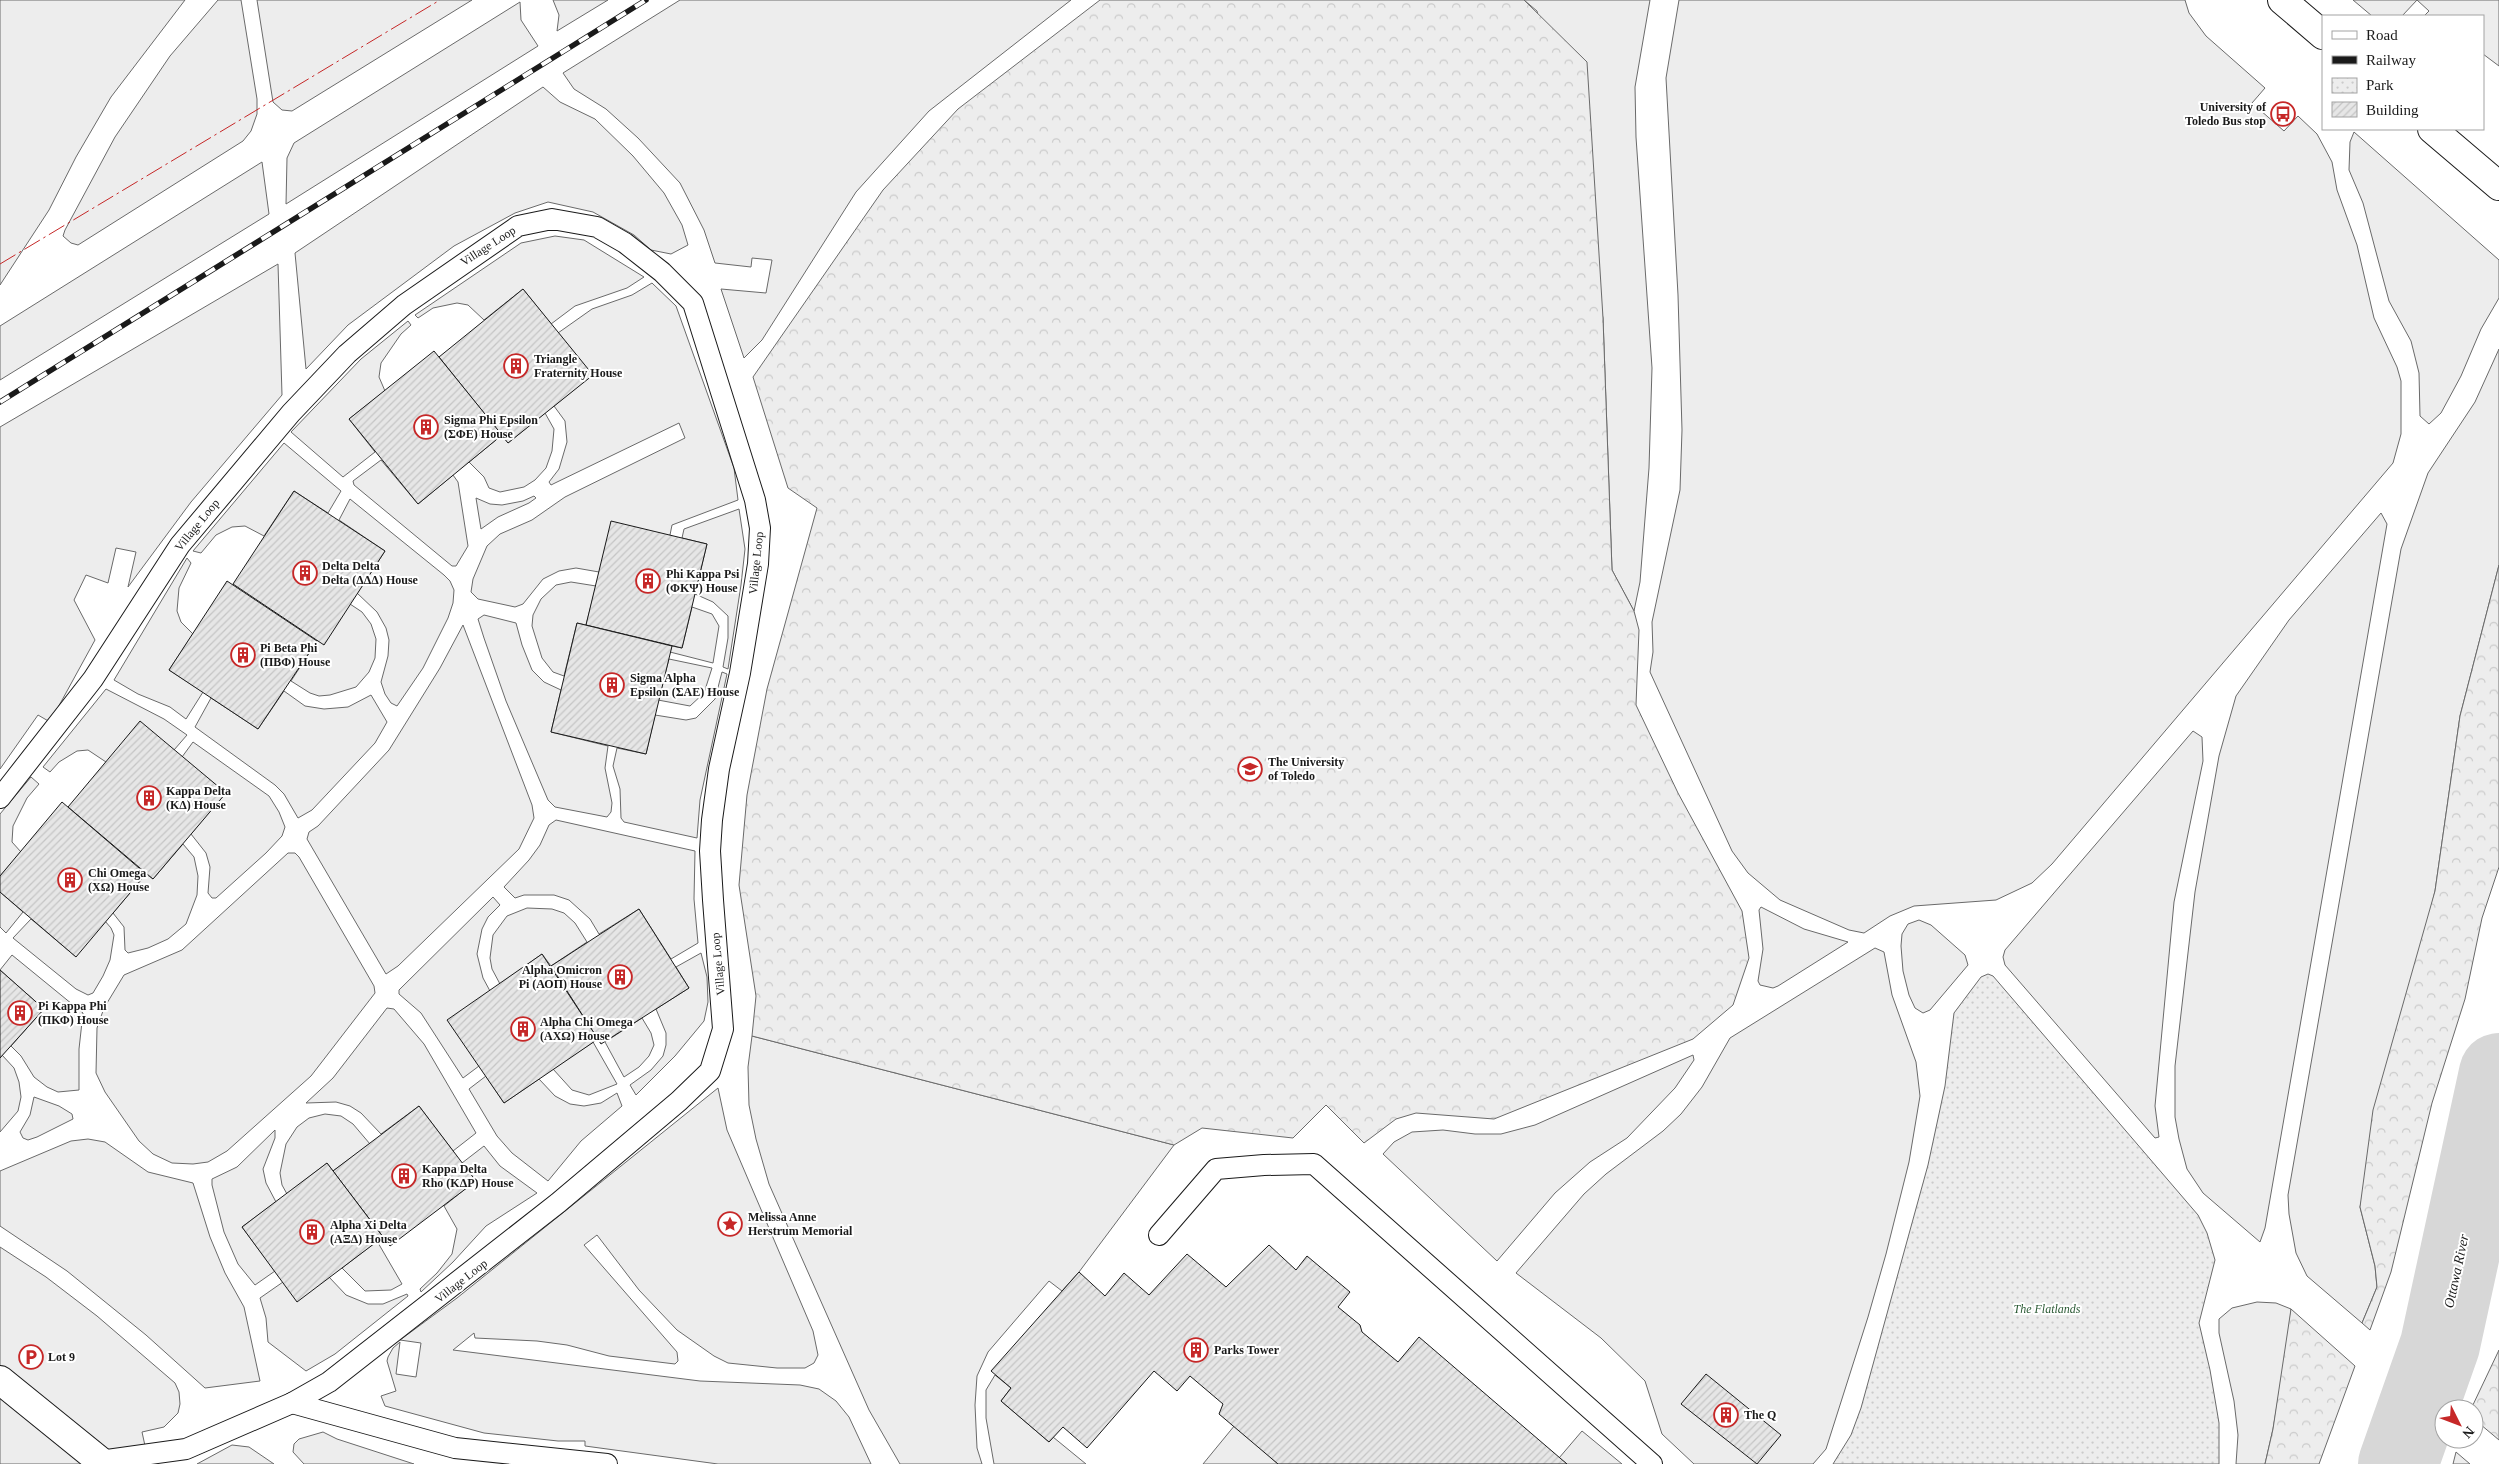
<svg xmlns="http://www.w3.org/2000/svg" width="2499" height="1464" viewBox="0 0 2499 1464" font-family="'Times New Roman',serif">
<defs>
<pattern id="forest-crowns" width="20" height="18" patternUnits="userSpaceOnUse" patternTransform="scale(1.25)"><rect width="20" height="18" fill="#ededed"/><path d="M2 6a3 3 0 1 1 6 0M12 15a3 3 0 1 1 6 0" fill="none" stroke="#cbcbcb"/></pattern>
<pattern id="park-dots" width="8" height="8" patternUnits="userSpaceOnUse" patternTransform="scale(1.25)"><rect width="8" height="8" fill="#ededed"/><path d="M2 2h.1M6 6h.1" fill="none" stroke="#cbcbcb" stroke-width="1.8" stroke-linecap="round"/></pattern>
<pattern id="building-hatch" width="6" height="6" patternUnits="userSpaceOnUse" patternTransform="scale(1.25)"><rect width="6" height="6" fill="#e6e6e6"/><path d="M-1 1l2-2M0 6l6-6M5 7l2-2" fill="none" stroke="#c5c5c5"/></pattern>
</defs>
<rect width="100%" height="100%" fill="#fff"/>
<!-- built -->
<g fill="#ededed" stroke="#6a6a6a">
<path d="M0 0H185L111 97 76 157 49 210 0 285Z"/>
<path d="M218 0H241L257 99V114L251 131 243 141 78 245 71 243 63 236 65 230 115 137 170 56Z"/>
<path d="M257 0H472L292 111 282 110 273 102Z"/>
<path d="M553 0H608L557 31 559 15Z"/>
<path d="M680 0H1071L929 111 856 192 762 340 744 358 721 289 766 293 772 260 752 258 751 267 715 263 704 230 680 183 638 138 606 109 574 89 563 73Z"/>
<path d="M1524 0H1650L1635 87 1636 137 1652 368 1649 468 1640 582 1634 611 1612 570 1603 318 1537 11Z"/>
<path d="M1679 0H2185L2189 13 2206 36 2265 88 2252 103 2284 131 2298 116 2317 134 2332 162 2337 190 2357 245 2374 318 2397 367 2401 381V434L2393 463 2052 864 2032 883 1996 900 1914 906 1890 916 1864 933 1849 930 1780 900 1748 873 1732 851 1650 672 1653 652 1652 622 1680 490 1682 430 1678 295 1666 78Z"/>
<path d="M2353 0H2499V66L2483 54V16H2424L2429 11 2417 0 2402 16H2372Z"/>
<path d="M520 2 521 20 538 46 286 204 287 158 294 143Z"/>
<path d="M543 87 560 102 595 119 633 156 664 193 682 225 688 245 671 254 651 250 634 235 593 212 548 202 515 213 454 246 348 325 306 369 295 253Z"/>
<path d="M2354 132 2499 260V298L2481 329 2461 376 2441 413 2429 424 2420 416 2419 373 2411 341 2389 301 2363 203 2349 170 2350 142Z"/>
<path d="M262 162 269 214 0 380V326Z"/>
<path d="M555 236 584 240 644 277 627 288 575 306 551 324 523 289 484 320 468 305 457 303 433 308 418 318 415 315 521 243Z"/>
<path d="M278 264 282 395 191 502 128 587 136 552 116 548 108 583 86 575 74 600 95 640 50 722 38 715 0 769V427Z"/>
<path d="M652 283 676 306 734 468 738 500 672 525 670 535 599 572 576 568 559 571 543 579 523 604 515 607 478 599 471 592 473 579 487 546 500 534 532 520 565 497 685 438 679 423 555 483 551 485 549 482 559 469 567 442 565 421 554 406 592 375 558 333 592 309 632 295Z"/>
<path d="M408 321 411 325 401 334 381 363 379 377 385 391 349 419 375 452 343 477 291 432 361 359Z"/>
<path d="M2499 349V565L2460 716 2435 891 2360 1207 2375 1266 2377 1287 2362 1323 2307 1276 2296 1253 2289 1214 2288 1195 2401 549 2428 473 2475 402Z"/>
<path d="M545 413 554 429 552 451 546 468 535 480 524 487 500 492 489 488 484 477 469 462 502 435 508 443Z"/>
<path d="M284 443 341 491 328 513 294 491 264 536 245 526 232 527 216 535 201 553 193 551Z"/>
<path d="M381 460 418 504 453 475 458 482 468 546 456 566H452L354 485 353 481Z"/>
<path d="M534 496 536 498 529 503 498 517 481 529 476 498 490 504 502 505 523 501Z"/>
<path d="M350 499 444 575 450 581 454 590 453 603 448 618 423 668 397 706 391 703 385 694 381 682 388 656 389 640 386 628 377 612 357 593 385 551 339 520Z"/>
<path d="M739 509 745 549 741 585 728 669 723 667 728 638V616L713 602 695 594 707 544 682 538 684 529Z"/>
<path d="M2381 513 2387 524 2265 1228 2260 1242 2203 1193 2187 1169 2179 1139 2175 1117V1066L2195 892 2219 756 2236 696 2289 620Z"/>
<path d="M187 558 191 563 179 588 177 611 181 622 193 634 169 670 203 692 186 719 170 707 138 694 114 680Z"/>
<path d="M571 582 596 586 586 625 577 623 564 676 553 672 542 658 532 626 533 615 541 599 556 585Z"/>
<path d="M350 604 362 612 371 624 376 639 375 658 369 672 356 687 330 695 319 696 310 693 291 681 317 641Z"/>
<path d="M692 607 712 614 719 626 713 663 670 652 672 646 682 648Z"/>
<path d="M484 615 516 623 522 645 532 670 544 682 561 690 551 732 608 746 605 768 612 803 611 812 607 817 555 807 548 800 506 701 484 638 478 619Z"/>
<path d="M463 625 532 805 534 818 519 849 398 966 386 974 307 839 309 832 318 826 389 750 440 668Z"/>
<path d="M669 659 712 668 704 693 690 706 658 700Z"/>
<path d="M722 672 727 674 700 800 697 838 624 822 621 818 620 789 613 766 617 748 646 754 655 715 686 720 696 718 715 699Z"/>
<path d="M106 689 164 719 187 735 174 750 106 762 88 750 77 751 59 762 50 772 43 767Z"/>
<path d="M284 691 305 706 324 709 348 707 371 695 387 722 375 743 312 810 298 818 284 794 275 785 195 727 211 698 258 729Z"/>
<path d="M2193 731 2202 737 2203 761 2174 902 2155 1106 2159 1137 2155 1138 2005 965 2003 957 2005 950Z"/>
<path d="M193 742 269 796 279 812 285 827 282 836 266 853 216 898H212L208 893 210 867 206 853 191 834 225 793 182 757Z"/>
<path d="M31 777 39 784 27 798 13 826 12 842 21 852 0 876V814Z"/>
<path d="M556 820 695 851 694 899 698 943 671 959 639 909 599 934 590 919 569 900 554 895H524L515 898 504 887 529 860 540 845 549 825Z"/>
<path d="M183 844 194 857 198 876 197 895 186 924 168 939 148 948 128 953 125 950 124 927 113 913 146 874 153 879Z"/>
<path d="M288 853H295L299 857 374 986 375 993 311 1076 227 1151 208 1162 193 1164 172 1163 153 1154 139 1141 105 1092 96 1073 97 1028 104 1008 124 975 182 950Z"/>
<path d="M0 892 23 912 6 933 0 927Z"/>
<path d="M493 897 500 905 488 917 482 929 477 954 483 978 490 991 479 1066 463 1078 421 1013 399 994V990Z"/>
<path d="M1761 907 1804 929 1848 942 1778 986 1773 988 1760 985 1758 981 1763 949 1759 910Z"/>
<path d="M527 908 552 909 564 913 575 923 587 942 551 966 542 954 500 984 492 969 490 958 493 935 507 916Z"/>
<path d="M31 919 75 956 105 921 111 928 114 935 110 960 103 976 93 993 88 995 76 989 13 938Z"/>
<path d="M1919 920 1931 925 1965 955 1968 965 1930 1010 1923 1013 1915 1008 1909 995 1903 971 1901 946 1902 934 1908 924Z"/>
<path d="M1875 948 1884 952 1892 995 1916 1062 1920 1096 1909 1162 1886 1254 1868 1317 1826 1449 1813 1464H1694L1662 1434 1645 1381 1601 1338 1516 1273 1584 1194 1606 1174 1663 1131 1681 1114 1702 1087 1730 1038Z"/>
<path d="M701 953 707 977 708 1002 704 1021 675 1056 636 1095 630 1085 651 1070 663 1056 666 1045V1033L656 1009 689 988 676 967Z"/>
<path d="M12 955 83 1013 79 1049V1090L58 1092 47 1087 34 1077 21 1056 11 1046 44 1009 0 970Z"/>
<path d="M387 1008 394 1009 424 1044 476 1133 453 1151 419 1106 381 1134 361 1113 350 1106 336 1102 306 1103 333 1078Z"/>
<path d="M642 1018 651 1033 654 1045 649 1056 639 1067 624 1077 605 1042Z"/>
<path d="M752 1036 1174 1145 1079 1272 1062 1291 1049 1281 988 1352 977 1376 975 1405 977 1448 982 1464H900L869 1410 769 1184 756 1139 749 1105 748 1067Z"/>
<path d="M593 1042 617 1084 589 1095 572 1090 553 1069Z"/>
<path d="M2 1055 14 1068 19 1082 21 1097 18 1111 0 1132V1058Z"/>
<path d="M1693 1055 1694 1060 1675 1088 1627 1138 1590 1162 1555 1193 1497 1261 1383 1154 1394 1142 1412 1132 1443 1130 1475 1134H1501L1535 1125Z"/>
<path d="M486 1076 504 1103 539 1079 555 1096 570 1104 584 1106 601 1103 617 1093 622 1106 581 1141 548 1181 512 1153 497 1136 469 1089Z"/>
<path d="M718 1088 727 1130 813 1331 818 1355 814 1363 805 1368H777L728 1363 714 1356 677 1330 639 1290 597 1235 584 1245 677 1352 678 1361 675 1364 609 1356 567 1345 537 1341 475 1338 474 1333 453 1350 700 1381 800 1385 819 1389 836 1401 849 1417 871 1464H718L585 1446V1441H558L484 1433 385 1406 381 1396 396 1391 387 1361 388 1357 393 1348 400 1342 396 1374 416 1377 421 1343 400 1340 457 1298Z"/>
<path d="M34 1097 59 1106 72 1114 73 1119 37 1137 28 1140 23 1138 20 1132 30 1115Z"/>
<path d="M325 1114 341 1116 353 1124 370 1144 333 1171 327 1163 287 1194 282 1185 280 1173 286 1144 297 1127 309 1118Z"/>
<path d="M275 1130V1138L263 1169 266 1183 276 1202 242 1227 275 1271 255 1285 238 1264 224 1232 212 1185V1179L237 1167Z"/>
<path d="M88 1139 105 1142 148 1172 193 1183 210 1237 225 1273 244 1307 260 1381 205 1388 146 1335 67 1271 0 1226V1171L71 1141Z"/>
<path d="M484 1146 500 1166 537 1193 486 1226 453 1262 421 1292 420 1289 437 1273 452 1254 457 1229 444 1206 475 1181 462 1163Z"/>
<path d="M377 1241 402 1284 391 1290 365 1291 342 1268Z"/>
<path d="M0 1247 46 1277 97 1316 175 1383 179 1392 180 1404 178 1413 164 1427 142 1432 149 1464H0Z"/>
<path d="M329 1277 346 1295 368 1304H383L407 1294 408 1296 335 1354 306 1371 268 1342 266 1318 260 1298 283 1282Z"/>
<path d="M2257 1302 2276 1303 2291 1309 2289 1334 2273 1429 2265 1464H2236L2238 1435 2234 1401 2219 1333V1319L2232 1308Z"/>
<path d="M995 1375 1011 1388 1001 1401 1049 1442 1053 1437 1086 1464H994L986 1418V1390Z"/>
<path d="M1235 1425 1278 1464H1203Z"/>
<path d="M1582 1431 1622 1464H1567L1559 1458Z"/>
<path d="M323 1432 337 1439 414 1464H304L293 1452 294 1444 299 1439Z"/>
<path d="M232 1445 249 1447 274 1464H197Z"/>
</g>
<!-- forest -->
<g fill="url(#forest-crowns)" stroke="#6a6a6a">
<path d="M1100 0H1524L1587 62 1603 318 1612 570 1634 611 1639 630 1636 705 1678 793 1742 911 1749 958 1733 1005 1693 1039 1494 1119 1416 1113 1396 1119 1364 1143 1326 1105 1293 1138 1202 1128 1174 1145 752 1036 756 996 739 885 747 795 767 689 817 508 788 488 753 377 883 190 958 109Z"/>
<path d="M2499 565V867L2482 918 2465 999 2432 1103 2391 1272 2370 1330 2362 1323 2377 1287 2375 1266 2360 1207 2373 1110 2435 891 2460 716Z"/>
<path d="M2291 1309 2355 1366 2319 1464H2265L2273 1429Z"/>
<path d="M2499 1350V1440L2474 1419V1409H2471Z"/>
<path d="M2456 1452 2470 1464H2453Z"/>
</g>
<!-- park -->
<path fill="url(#park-dots)" stroke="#6a6a6a" d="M1988 974 1993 976 2198 1215 2207 1233 2215 1260 2199 1323 2210 1370 2219 1423V1464H1833L1851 1435 1861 1408 1928 1165 1945 1086 1954 1013 1981 977Z"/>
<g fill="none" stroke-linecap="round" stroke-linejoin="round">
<!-- river -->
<path stroke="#d7d7d7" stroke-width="80" d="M2398 1464 2440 1345 2499 1073"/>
</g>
<!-- building -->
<g fill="url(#building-hatch)" stroke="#1a1a1a">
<path d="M523 289 593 375 508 443 439 357Z"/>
<path d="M434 351 502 435 418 504 349 419Z"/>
<path d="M294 491 385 551 324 645 233 584Z"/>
<path d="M611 521 707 544 682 648 586 625Z"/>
<path d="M227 581 317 641 258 729 169 670Z"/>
<path d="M577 623 672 646 646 754 551 732Z"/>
<path d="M140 721 226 793 153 879 68 807Z"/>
<path d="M62 802 146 874 76 957 0 892V876Z"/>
<path d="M639 909 689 988 601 1044 551 966Z"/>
<path d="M542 954 598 1039 504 1103 447 1020Z"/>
<path d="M0 970 44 1009 0 1058Z"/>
<path d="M419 1106 476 1181 390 1246 333 1171Z"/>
<path d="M327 1163 383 1237 297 1302 242 1227Z"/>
<path d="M1269 1245 1296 1270 1307 1256 1350 1292 1338 1307 1360 1325 1362 1332 1398 1362 1419 1337 1567 1464H1278L1219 1414 1223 1404 1190 1376 1177 1391 1154 1371 1087 1448 1063 1427 1049 1442 1001 1401 1011 1388 991 1371 1079 1272 1105 1296 1124 1273 1149 1295 1187 1254 1226 1287Z"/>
<path d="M1706 1374 1781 1435 1757 1464 1681 1404Z"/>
</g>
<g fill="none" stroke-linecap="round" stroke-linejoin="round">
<!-- service casing -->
<g stroke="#1a1a1a" stroke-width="22">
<g id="service">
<path d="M0 798 93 679 180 545 291 413 347 354 404 305 518 226 552 219 597 227 625 243 662 272 693 303 755 500 760 528 758 564 740 673 719 769 712 820 710 851 713 900 723 1029 710 1071 679 1101 558 1203 329 1382 292 1403 186 1449 100 1461"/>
<path d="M1159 1235 1216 1169 1264 1165 1314 1164 1652 1464"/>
<path d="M292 1403 455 1448 607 1464"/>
</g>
</g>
<!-- minor casing -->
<g stroke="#1a1a1a" stroke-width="30">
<g id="minor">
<path d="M2282 0 2323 35"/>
<path d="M2432 129 2499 186"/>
<path d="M0 1380 100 1461"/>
</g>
</g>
<!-- service -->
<use href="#service" stroke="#fff" stroke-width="20"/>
<!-- minor -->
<use href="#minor" stroke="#fff" stroke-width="28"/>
<!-- rail casing -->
<g stroke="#1a1a1a" stroke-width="5.5">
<path id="rail" d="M0 402 646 0"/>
</g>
<!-- rail -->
<use href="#rail" stroke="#fff" stroke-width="4" stroke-dasharray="11" stroke-linecap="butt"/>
<!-- power -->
<path stroke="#c62828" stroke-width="1" stroke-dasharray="18 4 2.5 4" stroke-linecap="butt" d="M0 264 440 0"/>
</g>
<!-- icons -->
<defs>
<g id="bus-ring" transform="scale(1.25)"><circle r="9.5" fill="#fff" stroke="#c62828" stroke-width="1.5"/><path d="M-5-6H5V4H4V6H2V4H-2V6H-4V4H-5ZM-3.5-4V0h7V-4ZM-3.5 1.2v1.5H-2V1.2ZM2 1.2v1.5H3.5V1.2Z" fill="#c62828"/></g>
<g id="building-ring" transform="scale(1.25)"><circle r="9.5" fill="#fff" stroke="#c62828" stroke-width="1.5"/><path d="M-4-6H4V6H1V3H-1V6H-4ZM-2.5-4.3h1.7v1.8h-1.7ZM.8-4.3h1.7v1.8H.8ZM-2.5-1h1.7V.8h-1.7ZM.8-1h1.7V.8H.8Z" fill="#c62828"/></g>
<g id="university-ring" transform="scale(1.25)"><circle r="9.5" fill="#fff" stroke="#c62828" stroke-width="1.5"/><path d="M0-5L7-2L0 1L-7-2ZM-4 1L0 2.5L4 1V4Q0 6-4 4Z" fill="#c62828"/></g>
<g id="sight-ring" transform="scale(1.25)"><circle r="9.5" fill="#fff" stroke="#c62828" stroke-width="1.5"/><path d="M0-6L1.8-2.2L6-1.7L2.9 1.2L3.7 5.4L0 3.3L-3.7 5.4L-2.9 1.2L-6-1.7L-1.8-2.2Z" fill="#c62828"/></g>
<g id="parking-ring" transform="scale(1.25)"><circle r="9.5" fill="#fff" stroke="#c62828" stroke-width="1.5"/><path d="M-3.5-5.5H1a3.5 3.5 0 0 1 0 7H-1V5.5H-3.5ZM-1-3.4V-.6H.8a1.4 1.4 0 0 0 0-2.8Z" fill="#c62828"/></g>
</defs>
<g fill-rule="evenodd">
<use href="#bus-ring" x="2283" y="114"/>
<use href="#building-ring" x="516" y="366"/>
<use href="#building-ring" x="426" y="427"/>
<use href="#building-ring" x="305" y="573"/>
<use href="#building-ring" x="648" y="581"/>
<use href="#building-ring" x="243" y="655"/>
<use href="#building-ring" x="612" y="685"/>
<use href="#university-ring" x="1250" y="769"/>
<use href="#building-ring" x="149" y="798"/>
<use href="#building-ring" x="70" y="880"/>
<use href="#building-ring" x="620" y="977"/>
<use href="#building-ring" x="20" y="1013"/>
<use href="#building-ring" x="523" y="1029"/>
<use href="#building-ring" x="404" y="1176"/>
<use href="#sight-ring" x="730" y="1224"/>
<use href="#building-ring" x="312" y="1232"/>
<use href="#building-ring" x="1196" y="1350"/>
<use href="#parking-ring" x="31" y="1357"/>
<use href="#building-ring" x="1726" y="1415"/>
</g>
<g text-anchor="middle" stroke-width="4" stroke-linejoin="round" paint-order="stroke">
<!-- poi labels -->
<g font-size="12" font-weight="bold" fill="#1a1a1a" stroke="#fff" text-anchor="start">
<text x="2266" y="111" text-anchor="end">University of<tspan x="2266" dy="14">Toledo Bus stop</tspan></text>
<text x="534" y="363">Triangle<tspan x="534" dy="14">Fraternity House</tspan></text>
<text x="444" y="424">Sigma Phi Epsilon<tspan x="444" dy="14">(ΣΦΕ) House</tspan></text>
<text x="322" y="570">Delta Delta<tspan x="322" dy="14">Delta (ΔΔΔ) House</tspan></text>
<text x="666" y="578">Phi Kappa Psi<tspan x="666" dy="14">(ΦΚΨ) House</tspan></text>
<text x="260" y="652">Pi Beta Phi<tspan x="260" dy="14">(ΠΒΦ) House</tspan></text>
<text x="630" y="682">Sigma Alpha<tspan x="630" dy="14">Epsilon (ΣΑΕ) House</tspan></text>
<text x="1268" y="766">The University<tspan x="1268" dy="14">of Toledo</tspan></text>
<text x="166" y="795">Kappa Delta<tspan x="166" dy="14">(ΚΔ) House</tspan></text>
<text x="88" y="877">Chi Omega<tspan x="88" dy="14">(ΧΩ) House</tspan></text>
<text x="602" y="974" text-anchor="end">Alpha Omicron<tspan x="602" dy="14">Pi (ΑΟΠ) House</tspan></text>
<text x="38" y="1010">Pi Kappa Phi<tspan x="38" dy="14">(ΠΚΦ) House</tspan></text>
<text x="540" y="1026">Alpha Chi Omega<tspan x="540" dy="14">(ΑΧΩ) House</tspan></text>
<text x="422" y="1173">Kappa Delta<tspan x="422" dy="14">Rho (ΚΔΡ) House</tspan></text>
<text x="748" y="1221">Melissa Anne<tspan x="748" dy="14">Herstrum Memorial</tspan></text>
<text x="330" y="1229">Alpha Xi Delta<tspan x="330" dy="14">(ΑΞΔ) House</tspan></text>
<text x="1214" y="1354">Parks Tower</text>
<text x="48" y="1361">Lot 9</text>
<text x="1744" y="1419">The Q</text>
</g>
<!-- street labels -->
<g font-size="12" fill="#1a1a1a" stroke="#fff">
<text transform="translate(488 246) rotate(-33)" y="4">Village Loop</text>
<text transform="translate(197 525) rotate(-51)" y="4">Village Loop</text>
<text transform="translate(756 563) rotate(-84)" y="4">Village Loop</text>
<text transform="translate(718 964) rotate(-95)" y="4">Village Loop</text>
<text transform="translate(461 1281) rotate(-38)" y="4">Village Loop</text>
</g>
<!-- park labels -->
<g font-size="12" font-style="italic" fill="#2b5a34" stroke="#fff">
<text x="2047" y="1313">The Flatlands</text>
</g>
<!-- water labels -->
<g font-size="14" font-style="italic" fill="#1a1a1a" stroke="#fff">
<text transform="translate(2456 1271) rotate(-78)" y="5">Ottawa River</text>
</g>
</g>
<!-- legend -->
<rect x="2322" y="15" width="162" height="115" fill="#ffffff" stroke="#a3a3a3"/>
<rect x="2332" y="31" width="25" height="8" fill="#ffffff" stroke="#a3a3a3"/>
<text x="2366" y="40" font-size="15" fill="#1a1a1a">Road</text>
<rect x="2332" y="56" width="25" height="8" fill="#1a1a1a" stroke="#a3a3a3"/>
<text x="2366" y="65" font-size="15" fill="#1a1a1a">Railway</text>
<rect x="2332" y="78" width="25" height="15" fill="url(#park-dots)" stroke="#a3a3a3"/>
<text x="2366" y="90" font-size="15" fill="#1a1a1a">Park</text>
<rect x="2332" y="102" width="25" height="15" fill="url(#building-hatch)" stroke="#a3a3a3"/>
<text x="2366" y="115" font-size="15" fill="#1a1a1a">Building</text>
<!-- north arrow -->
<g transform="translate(2459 1424) rotate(132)"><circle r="24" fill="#ffffff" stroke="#a3a3a3"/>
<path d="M0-4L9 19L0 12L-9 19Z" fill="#c62828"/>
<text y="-8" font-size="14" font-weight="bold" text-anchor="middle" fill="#1a1a1a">N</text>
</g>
</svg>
